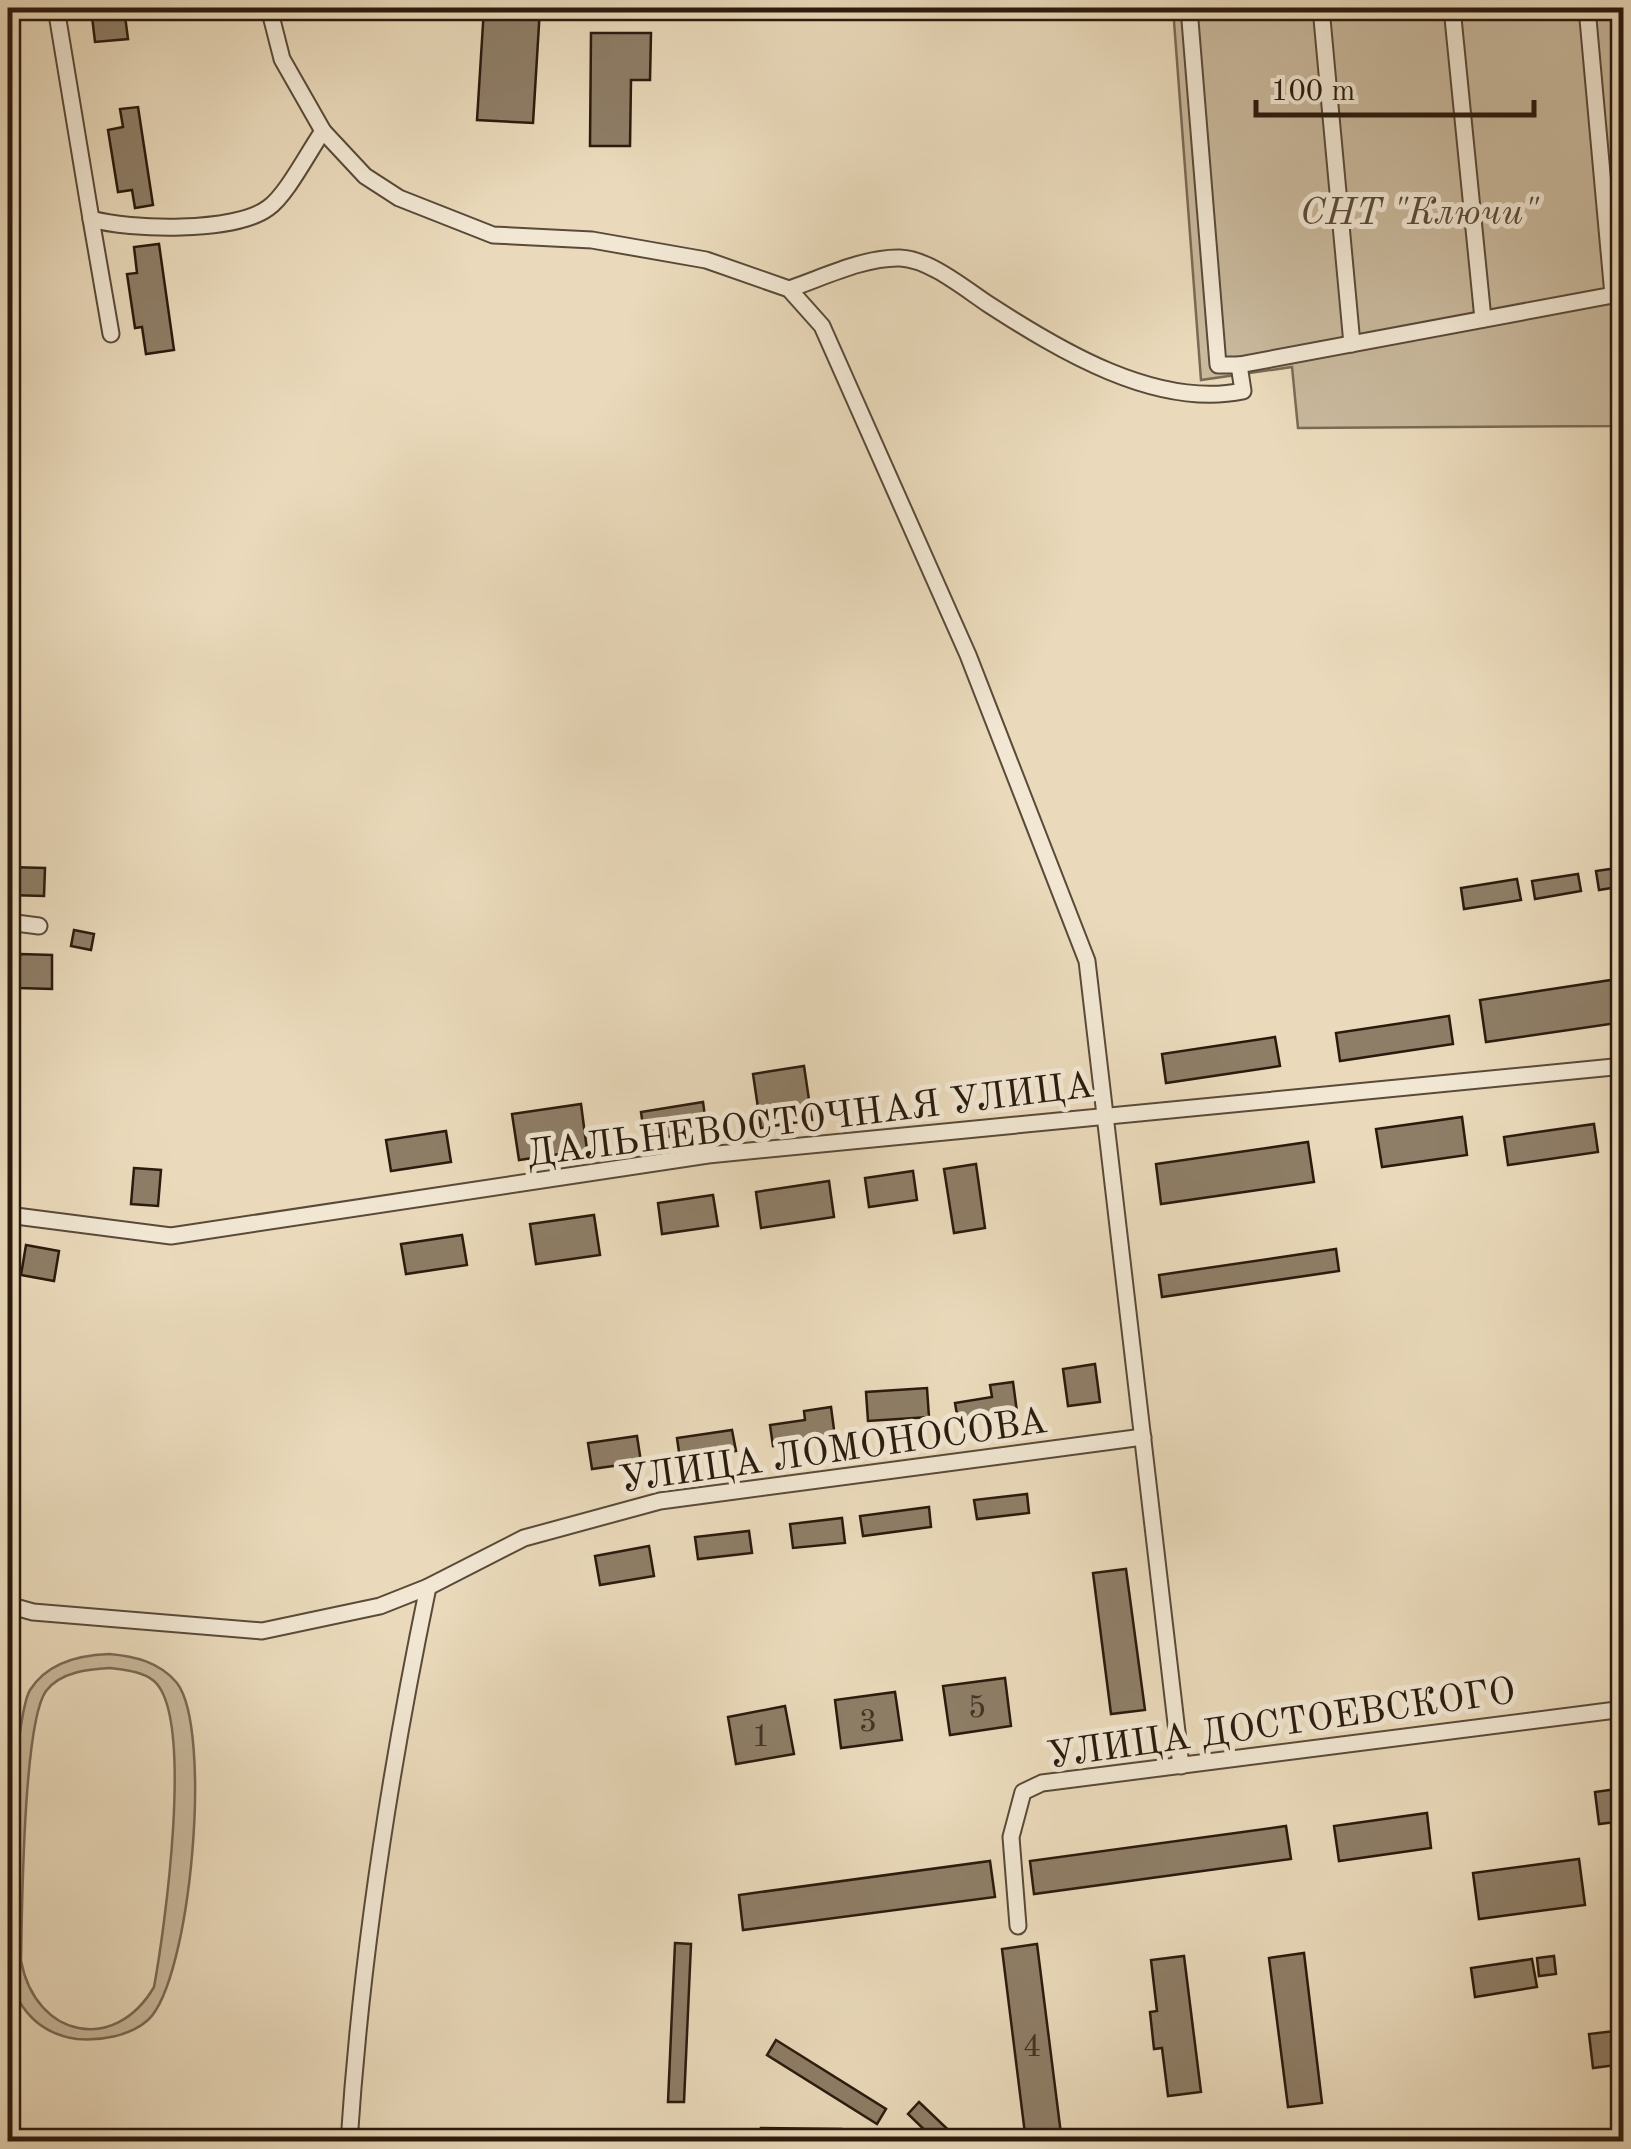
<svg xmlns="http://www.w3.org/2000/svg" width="1631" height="2149" viewBox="0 0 1631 2149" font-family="'Old Standard TT',serif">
<rect width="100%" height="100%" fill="#eadabb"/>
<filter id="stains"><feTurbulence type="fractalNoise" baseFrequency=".002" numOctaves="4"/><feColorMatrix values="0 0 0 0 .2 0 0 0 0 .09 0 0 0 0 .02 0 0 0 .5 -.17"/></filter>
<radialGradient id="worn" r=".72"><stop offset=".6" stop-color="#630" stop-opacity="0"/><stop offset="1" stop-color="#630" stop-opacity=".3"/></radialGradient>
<!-- green -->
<g fill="#c9b99d" stroke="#7a6a55" stroke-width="2.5" fill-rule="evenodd">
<path d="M1173 8H1611L1624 142 1623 426 1298 428 1292 367 1201 380Z"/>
<path d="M109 1654C134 1656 160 1662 177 1683 213 1730 191 1980 148 2020 130 2036 101 2041 77 2039 47 2035 26 2018 14 1991 0 1961 13 1718 30 1690 47 1663 80 1655 109 1654ZM110 1668C124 1670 142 1671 154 1681 195 1717 164 1933 154 1987 115 2054 36 2038 21 1961 22 1914 23 1723 46 1691 60 1672 89 1669 110 1668Z"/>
</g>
<!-- building -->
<g fill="#8e7e67" stroke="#2a1a0d" stroke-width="2.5">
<path d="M91 8H124L128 39 95 42Z"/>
<path d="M484 8H540L533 123 477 120Z"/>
<path d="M591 33H651L650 80H631L630 146H590Z"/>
<path d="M138 107 153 205 135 208 132 190 118 192 108 130 123 127 120 109Z"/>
<path d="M159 244 174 350 146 354 142 327 135 328 127 274 137 273 134 247Z"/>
<path d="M8 867 45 868 44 896 8 895Z"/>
<path d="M1624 867V886L1599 890 1596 871Z"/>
<path d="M1578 874 1581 891 1535 899 1532 881Z"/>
<path d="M1517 879 1521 900 1464 909 1461 888Z"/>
<path d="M74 930 94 934 91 950 71 946Z"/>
<path d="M20 954 52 955V989L19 988Z"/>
<path d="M1611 980 1617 1023 1486 1042 1480 1000Z"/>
<path d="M1449 1016 1453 1044 1340 1061 1336 1033Z"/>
<path d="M1275 1037 1280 1066 1166 1083 1162 1054Z"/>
<path d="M804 1066 812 1120 761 1128 753 1074Z"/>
<path d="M703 1102 707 1131 645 1140 641 1112Z"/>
<path d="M581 1104 587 1150 519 1160 512 1114Z"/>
<path d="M1462 1117 1467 1155 1382 1167 1376 1129Z"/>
<path d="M1594 1124 1598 1152 1508 1165 1504 1137Z"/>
<path d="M446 1131 451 1162 391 1171 386 1140Z"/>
<path d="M1308 1142 1314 1182 1161 1204 1156 1164Z"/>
<path d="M976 1164 985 1228 954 1233 944 1169Z"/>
<path d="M134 1168 161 1170 158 1206 131 1204Z"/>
<path d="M913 1171 917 1200 869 1207 865 1178Z"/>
<path d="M829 1181 834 1217 761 1228 756 1192Z"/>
<path d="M713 1195 718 1226 662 1234 658 1203Z"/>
<path d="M594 1215 600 1255 536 1264 530 1224Z"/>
<path d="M462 1235 467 1265 406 1274 401 1244Z"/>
<path d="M26 1245 59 1251 54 1281 21 1275Z"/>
<path d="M1336 1249 1339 1271 1162 1297 1159 1275Z"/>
<path d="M1095 1364 1100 1402 1068 1406 1063 1369Z"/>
<path d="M1013 1382 1017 1412 958 1420 955 1403 992 1397 990 1385Z"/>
<path d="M927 1388 929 1417 868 1421 866 1392Z"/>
<path d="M831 1407 835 1437 773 1446 770 1425 805 1420 804 1411Z"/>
<path d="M732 1430 736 1451 680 1459 677 1438Z"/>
<path d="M637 1436 641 1462 592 1469 588 1443Z"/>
<path d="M1027 1494 1029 1513 977 1519 974 1500Z"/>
<path d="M929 1507 931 1527 863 1536 860 1516Z"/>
<path d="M842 1518 845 1543 793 1548 790 1524Z"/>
<path d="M749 1531 752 1553 698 1559 695 1537Z"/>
<path d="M649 1546 654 1576 600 1585 595 1556Z"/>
<path d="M1126 1569 1145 1710 1111 1714 1093 1573Z"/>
<path d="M1005 1678 1011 1726 950 1735 943 1686Z"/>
<path d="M895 1692 902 1740 841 1748 835 1700Z"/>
<path d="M785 1706 794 1754 736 1764 728 1717Z"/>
<path d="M1624 1788V1821L1599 1824 1595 1792Z"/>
<path d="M1427 1813 1431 1848 1339 1861 1334 1826Z"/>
<path d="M1286 1826 1291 1859 1034 1894 1030 1861Z"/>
<path d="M1579 1859 1585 1905 1479 1919 1473 1873Z"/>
<path d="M990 1861 995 1897 743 1930 739 1895Z"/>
<path d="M675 1943 691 1944 684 2102H668Z"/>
<path d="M1037 1944 1062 2142H1026L1002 1949Z"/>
<path d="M1304 1953 1322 2103 1288 2107 1269 1958Z"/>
<path d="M1184 1956 1201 2092 1168 2096 1162 2048 1154 2049 1150 2012 1157 2011 1151 1960Z"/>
<path d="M1554 1956 1556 1974 1539 1976 1537 1958Z"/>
<path d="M1532 1959 1537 1987 1475 1997 1471 1968Z"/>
<path d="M1624 2030V2064L1593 2068 1589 2034Z"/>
<path d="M776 2040 886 2109 877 2124 767 2055Z"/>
<path d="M919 2102 961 2142H937L908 2114Z"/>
<path d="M761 2128 841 2129V2142H761Z"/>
</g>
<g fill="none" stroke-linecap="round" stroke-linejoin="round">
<!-- minor casing -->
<g stroke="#5a4a38" stroke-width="19">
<g id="minor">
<path d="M56 8 91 219C130 230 234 233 268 208 286 196 309 151 323 131"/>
<path d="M269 8 282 59 323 131 365 176 399 198 493 235 592 240 706 260 789 289 822 326 968 655 1087 961 1181 1766"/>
<path d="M1189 8 1218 365H1239L1613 295 1587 8"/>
<path d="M1321 8 1352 344"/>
<path d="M1452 8 1483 319"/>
<path d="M91 219 111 334"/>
<path d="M789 289C822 278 864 257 900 258 929 259 964 288 988 304 1059 350 1156 409 1243 391L1239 365"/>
<path d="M8 922 39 926"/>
<path d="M8 1215 171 1236 708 1155 1624 1066"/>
<path d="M8 1605 33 1612 262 1631 380 1606 428 1587 524 1538 660 1501 1143 1437"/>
<path d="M1018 1926 1011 1837 1023 1792 1042 1783 1624 1709"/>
<path d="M349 2142C361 1955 390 1770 428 1587"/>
</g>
</g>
<!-- minor -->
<use href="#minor" stroke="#f1e7d3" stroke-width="15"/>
</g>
<g text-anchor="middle" stroke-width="10" stroke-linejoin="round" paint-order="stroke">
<!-- number labels -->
<g font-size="32" fill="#433324">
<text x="977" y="1717">5</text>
<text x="868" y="1731">3</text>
<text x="761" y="1746">1</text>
<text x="1032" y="2056">4</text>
</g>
<!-- park labels -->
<g font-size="38" font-style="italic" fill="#5a4a38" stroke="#f1e7d3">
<text x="1419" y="224">СНТ "Ключи"</text>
</g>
<!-- street labels -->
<g font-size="38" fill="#2a1a0d" stroke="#f1e7d3">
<text transform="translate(810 1118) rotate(-7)" y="13">ДАЛЬНЕВОСТОЧНАЯ УЛИЦА</text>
<text transform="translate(833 1449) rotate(-8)" y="13">УЛИЦА ЛОМОНОСОВА</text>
<text transform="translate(1281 1722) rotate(-8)" y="13">УЛИЦА ДОСТОЕВСКОГО</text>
</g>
</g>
<!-- margin -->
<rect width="1631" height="2149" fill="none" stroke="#eadabb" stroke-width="40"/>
<rect x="10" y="10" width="1611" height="2129" fill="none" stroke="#2a1a0d" stroke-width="5"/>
<rect x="20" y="20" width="1591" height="2109" fill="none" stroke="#2a1a0d" stroke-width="2.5"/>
<!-- scale -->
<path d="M1256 100v15h278v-15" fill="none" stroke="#2a1a0d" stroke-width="5"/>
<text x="1271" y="100" font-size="30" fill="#2a1a0d" stroke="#f1e7d3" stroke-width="8" paint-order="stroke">100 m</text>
<rect width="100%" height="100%" filter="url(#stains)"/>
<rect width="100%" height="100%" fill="url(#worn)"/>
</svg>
